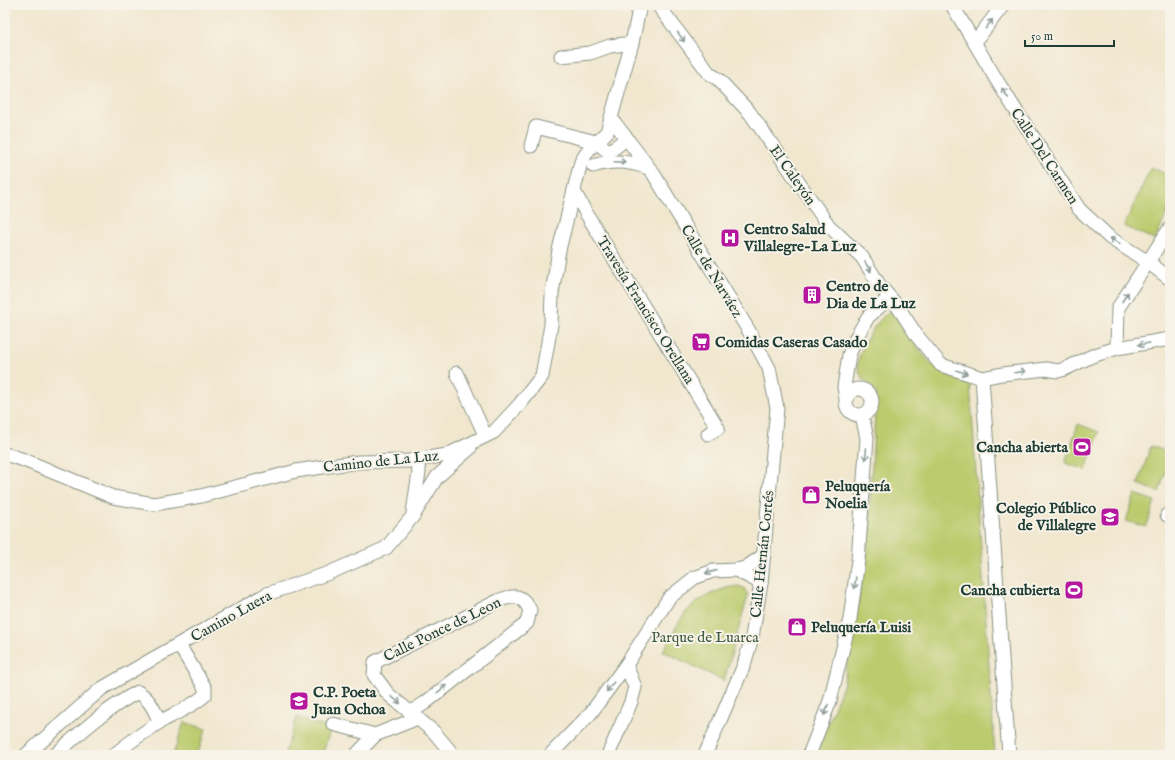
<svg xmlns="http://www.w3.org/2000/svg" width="1175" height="760" viewBox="0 0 1175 760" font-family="'IM FELL English',serif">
<rect width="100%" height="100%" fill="#f7f3e8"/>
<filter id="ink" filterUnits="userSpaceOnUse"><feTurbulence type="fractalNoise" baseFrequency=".025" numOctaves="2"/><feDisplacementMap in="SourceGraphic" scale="8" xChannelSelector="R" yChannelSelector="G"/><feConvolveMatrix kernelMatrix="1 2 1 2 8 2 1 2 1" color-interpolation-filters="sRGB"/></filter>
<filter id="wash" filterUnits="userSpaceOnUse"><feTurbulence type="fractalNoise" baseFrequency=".012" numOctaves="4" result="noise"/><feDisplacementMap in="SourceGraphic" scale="16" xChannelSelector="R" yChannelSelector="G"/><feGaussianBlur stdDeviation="0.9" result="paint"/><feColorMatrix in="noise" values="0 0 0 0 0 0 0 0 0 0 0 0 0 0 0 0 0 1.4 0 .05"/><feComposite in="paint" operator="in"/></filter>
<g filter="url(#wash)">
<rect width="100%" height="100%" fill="#f1e7cf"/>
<!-- green -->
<g fill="#bbcb6d" stroke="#6d8450">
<path d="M1151 167 1170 176V206L1155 240 1124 226Z"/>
<path d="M890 311 897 313C904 325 924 360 934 366 946 373 962 371 970 384L995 755H815L843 686 867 553 875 413C875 407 876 399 874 394 869 385 859 377 858 367 857 350 876 320 890 311Z"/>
<path d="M1078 424 1099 432 1086 470 1065 463Z"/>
<path d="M1151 446 1170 453V459L1159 492 1138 484Z"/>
<path d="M1135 494 1155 501 1146 527 1126 521Z"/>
<path d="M739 586 744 588 748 595 724 681 663 651C670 640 675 627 683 616 694 600 720 587 739 586Z"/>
<path d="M297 717 331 729 322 755H284Z"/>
<path d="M184 722 206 729 197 755H173Z"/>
</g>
</g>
<g filter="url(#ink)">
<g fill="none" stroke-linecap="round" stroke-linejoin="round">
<!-- minor casing -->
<g stroke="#889282" stroke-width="15">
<g id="minor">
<path d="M658 5 709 73 719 80 750 113 829 226 862 257 880 286 898 307 917 336 941 365 982 378 1002 374 1046 369 1058 371 1065 369 1092 356 1117 348 1170 339"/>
<path d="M952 5 999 84 1079 209 1110 238 1148 262 1170 279"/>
<path d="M975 42 1003 5"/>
<path d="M561 56 590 53 610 46 632 43"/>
<path d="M611 118 653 173 749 331 769 368 777 408 761 583 752 637 744 665 705 755"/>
<path d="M531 146 536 127 596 142 609 152 627 138"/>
<path d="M593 166C611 160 630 161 648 168"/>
<path d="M574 191 586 213 718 428 708 434"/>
<path d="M1117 348 1118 308 1170 228"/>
<path d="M457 373 485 435"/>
<path d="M982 378 1009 755"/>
<circle cx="859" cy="402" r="13"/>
<path d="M846 399 844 387 849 355 857 336 868 317 889 298"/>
<path d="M5 454 24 460 113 497 154 504 201 496 296 471 329 466 359 462 409 461 447 455 494 432 520 404 542 376 551 325 552 293 559 250 581 162 589 149 607 132 632 43 640 5"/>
<path d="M413 512 419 472 417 459"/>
<path d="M1167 515H1170"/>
<path d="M736 570 745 568 764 555"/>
<path d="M411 712 425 703 527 623 530 610C522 594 515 595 500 600L375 662 374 675 388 694 434 732 450 751 449 755"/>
<path d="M333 724 375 735"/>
<path d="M26 755 101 689 142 665 267 594 329 573 386 548 413 516 437 477 470 448"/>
<path d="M55 755C81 732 107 708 138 692 150 699 154 710 160 722"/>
<path d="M114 755C128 743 144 732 160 722 175 713 192 707 205 695V688L179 645"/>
<path d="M356 755 375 735 418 718"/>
<path d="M550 755 590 714 626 665 669 598 694 578 713 571 736 570 761 583"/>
<path d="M608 755 631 702 635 687 626 665"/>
<path d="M809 755 830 701 850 619 858 560 867 438 862 416"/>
</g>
</g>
<!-- minor -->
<use href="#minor" stroke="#fff" stroke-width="13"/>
</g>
<!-- one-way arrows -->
<defs><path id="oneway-shaft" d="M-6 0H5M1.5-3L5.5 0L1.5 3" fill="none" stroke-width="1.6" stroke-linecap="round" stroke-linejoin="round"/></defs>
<g stroke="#8f9e9a">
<use href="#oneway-shaft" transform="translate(989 24) rotate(-53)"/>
<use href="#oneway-shaft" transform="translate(681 37) rotate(54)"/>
<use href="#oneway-shaft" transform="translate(1005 93) rotate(-123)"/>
<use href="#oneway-shaft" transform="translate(620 162) rotate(2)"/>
<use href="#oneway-shaft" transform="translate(1115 241) rotate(-147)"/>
<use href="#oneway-shaft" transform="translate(868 267) rotate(59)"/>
<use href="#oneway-shaft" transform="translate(1125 297) rotate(-57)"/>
<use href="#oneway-shaft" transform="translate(1144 344) rotate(171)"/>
<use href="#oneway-shaft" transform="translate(962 372) rotate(18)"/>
<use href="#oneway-shaft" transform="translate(1020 372) rotate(-7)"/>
<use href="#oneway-shaft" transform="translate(866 454) rotate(94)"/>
<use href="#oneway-shaft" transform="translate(711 572) rotate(167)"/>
<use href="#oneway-shaft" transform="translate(855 583) rotate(98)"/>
<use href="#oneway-shaft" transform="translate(610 687) rotate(127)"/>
<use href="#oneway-shaft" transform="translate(442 689) rotate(-38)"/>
<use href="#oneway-shaft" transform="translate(396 700) rotate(38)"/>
<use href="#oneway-shaft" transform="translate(826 710) rotate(111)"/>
</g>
</g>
<!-- icons -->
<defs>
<g id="hospital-square" transform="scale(1)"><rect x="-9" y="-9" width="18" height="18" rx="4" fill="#b5179e" stroke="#f7f3e8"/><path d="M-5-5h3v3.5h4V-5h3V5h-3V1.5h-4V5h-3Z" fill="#fff"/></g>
<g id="building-square" transform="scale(1)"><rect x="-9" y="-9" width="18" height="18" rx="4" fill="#b5179e" stroke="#f7f3e8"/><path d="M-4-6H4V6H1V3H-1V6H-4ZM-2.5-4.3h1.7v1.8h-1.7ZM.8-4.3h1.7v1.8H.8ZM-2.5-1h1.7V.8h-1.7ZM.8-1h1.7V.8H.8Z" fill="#fff"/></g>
<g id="supermarket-square" transform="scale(1)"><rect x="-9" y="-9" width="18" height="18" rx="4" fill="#b5179e" stroke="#f7f3e8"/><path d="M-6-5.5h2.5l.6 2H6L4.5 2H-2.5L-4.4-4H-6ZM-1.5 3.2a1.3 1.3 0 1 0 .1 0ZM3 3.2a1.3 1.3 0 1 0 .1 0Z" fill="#fff"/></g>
<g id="stadium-square" transform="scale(1)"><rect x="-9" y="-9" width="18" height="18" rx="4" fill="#b5179e" stroke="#f7f3e8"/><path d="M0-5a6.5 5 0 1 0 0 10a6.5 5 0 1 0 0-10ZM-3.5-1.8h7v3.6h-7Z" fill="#fff"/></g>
<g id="shop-square" transform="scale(1)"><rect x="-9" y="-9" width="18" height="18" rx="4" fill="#b5179e" stroke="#f7f3e8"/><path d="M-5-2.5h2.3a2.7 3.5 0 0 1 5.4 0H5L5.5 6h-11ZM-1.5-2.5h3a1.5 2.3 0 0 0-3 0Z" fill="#fff"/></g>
<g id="school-square" transform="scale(1)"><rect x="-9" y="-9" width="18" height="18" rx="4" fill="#b5179e" stroke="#f7f3e8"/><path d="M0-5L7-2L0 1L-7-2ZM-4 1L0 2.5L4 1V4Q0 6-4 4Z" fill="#fff"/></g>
</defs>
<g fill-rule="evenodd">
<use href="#hospital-square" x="730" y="238"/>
<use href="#building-square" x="812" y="295"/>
<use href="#supermarket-square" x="701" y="342"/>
<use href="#stadium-square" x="1082" y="447"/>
<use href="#shop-square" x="811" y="495"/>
<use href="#school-square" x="1110" y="517"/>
<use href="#stadium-square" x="1074" y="590"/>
<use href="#shop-square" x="797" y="627"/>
<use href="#school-square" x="299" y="701"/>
</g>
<g text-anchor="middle" stroke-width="4" stroke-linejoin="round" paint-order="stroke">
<!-- street labels -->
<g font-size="15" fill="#1f3d34" stroke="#f7f3e8">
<text transform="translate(1045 156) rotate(57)" y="5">Calle Del Carmen</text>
<text transform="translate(793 175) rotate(55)" y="5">El Caleyón</text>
<text transform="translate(712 271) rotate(59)" y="5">Calle de Narváez</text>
<text transform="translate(646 310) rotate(58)" y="5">Travesía Francisco Orellana</text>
<text transform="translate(381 461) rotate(-6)" y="5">Camino de La Luz</text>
<text transform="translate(762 554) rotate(-84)" y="5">Calle Hernán Cortés</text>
<text transform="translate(231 616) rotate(-29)" y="5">Camino Luera</text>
<text transform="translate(442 629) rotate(-26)" y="5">Calle Ponce de Leon</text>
</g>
<!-- poi labels -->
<g font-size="15" font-weight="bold" fill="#1f3d34" stroke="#f7f3e8" text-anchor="start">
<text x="744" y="234">Centro Salud<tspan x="744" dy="17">Villalegre-La Luz</tspan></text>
<text x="826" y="291">Centro de<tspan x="826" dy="17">Dia de La Luz</tspan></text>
<text x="715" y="347">Comidas Caseras Casado</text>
<text x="1068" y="452" text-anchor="end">Cancha abierta</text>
<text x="825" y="491">Peluquería<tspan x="825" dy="17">Noelia</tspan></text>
<text x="1096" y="513" text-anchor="end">Colegio Público<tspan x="1096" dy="17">de Villalegre</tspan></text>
<text x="1060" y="595" text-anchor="end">Cancha cubierta</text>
<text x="811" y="632">Peluquería Luisi</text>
<text x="313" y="697">C.P. Poeta<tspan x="313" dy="17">Juan Ochoa</tspan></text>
</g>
<!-- park labels -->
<g font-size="15" fill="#3e593f" stroke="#f7f3e8">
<text x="705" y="642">Parque de Luarca</text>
</g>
</g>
<!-- margin -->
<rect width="1175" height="760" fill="none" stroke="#f7f3e8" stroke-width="20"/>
<!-- scale -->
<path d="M1025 40v6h89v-6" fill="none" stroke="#1f3d34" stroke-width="2"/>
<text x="1031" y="40" font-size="12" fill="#1f3d34" stroke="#f7f3e8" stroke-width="3" paint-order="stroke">50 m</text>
</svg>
